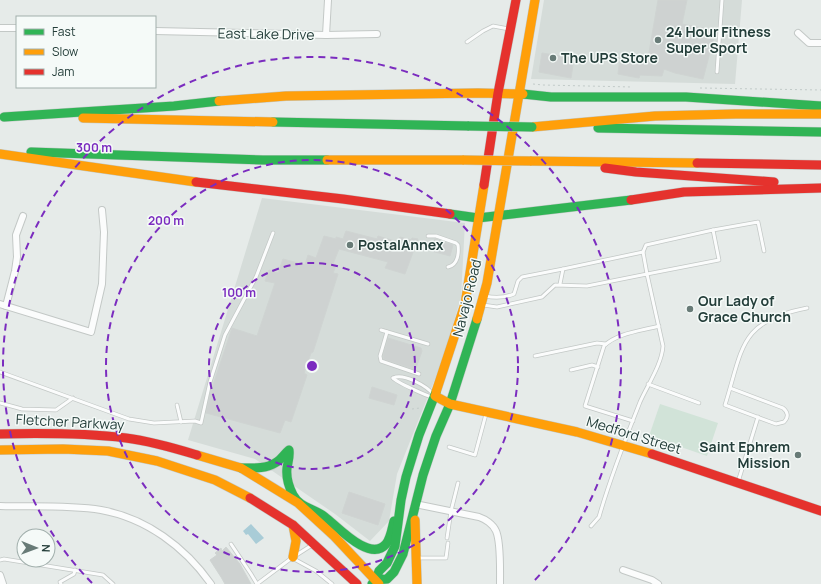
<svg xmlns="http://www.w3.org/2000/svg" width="821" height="584" viewBox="0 0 821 584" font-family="Manrope,sans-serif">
<rect width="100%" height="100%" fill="#e6ebe9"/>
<!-- built -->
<g fill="#d5dcd9">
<path d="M544 0H742L735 84 531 79Z"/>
<path d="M262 198 465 223 461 297 443 359 397 474 389 521 370 541 335 514 255 459 188 440Z"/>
</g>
<!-- green -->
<path fill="#d1e3d8" d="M660 404 718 423 707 456 649 436Z"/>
<!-- water -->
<path fill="#a9ccd7" d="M251 524 264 538 256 544 248 534 246 535 243 531Z"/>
<!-- building -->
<g fill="#ced2d1" stroke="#cfd4d2">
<path d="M658 0H687L682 24 707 29 715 33 703 79 675 73 664 69 662 76 640 75 639 78 618 74 620 58 631 59V55L648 58Z"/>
<path d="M542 53 574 58 571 78 539 72Z"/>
<path d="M346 231 377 239 378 236 398 242 400 237 411 240 412 238 418 239 405 274 385 268 388 262 339 249 333 264 336 265 333 273 338 274 313 352 311 353 304 373 307 375 291 422 285 420 280 433 206 413 210 394 232 328 257 336 275 283 265 281 269 270 278 273 283 259 305 265 308 255 316 258 324 236 336 239V237L343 239Z"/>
<path d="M435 239 453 245 450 256 431 251Z"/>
<path d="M388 338 421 348 422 351 416 368 414 369 384 359 383 356Z"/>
<path d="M372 387 397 395 394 405 369 398Z"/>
<path d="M349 492 385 504 378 525 342 513Z"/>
<path d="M226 547 240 564 251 584H225L221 577 210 560 217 555 215 553 221 548 222 551Z"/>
</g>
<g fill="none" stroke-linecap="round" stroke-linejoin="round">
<!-- lane casing -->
<g stroke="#c3c8c6" stroke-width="4.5">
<g id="lane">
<path d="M467 42 483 31 493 26 509 29"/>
<path d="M717 72 722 0"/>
<path d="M713 230 719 260 647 274 643 252 646 245Z"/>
<path d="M713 230 758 222 764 251"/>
<path d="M428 236H436L456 243 458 245C459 253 458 265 448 267"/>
<path d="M560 284 563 269 643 252"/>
<path d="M485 296C495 298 504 298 514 294L518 281 522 277 563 269"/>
<path d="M483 305 497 307 542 297 555 285 587 286 647 274 663 346C662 364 647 386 640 402 625 440 610 478 599 517L591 526"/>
<path d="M381 330 428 344"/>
<path d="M387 332 380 356 381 361 419 374"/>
<path d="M535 356 597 343 606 344"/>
<path d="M571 370 592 365 598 367"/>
<path d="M0 372 129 419 154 423 195 421 201 423 210 382 225 335 256 277 273 233"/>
<path d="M393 378C404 373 427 386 434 395"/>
<path d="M393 378C396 382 427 396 432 397"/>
<path d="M648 384 699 403"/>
<path d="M730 388 783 408C788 412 789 417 784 422L776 424 725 405C743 348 739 321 807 308"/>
<path d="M0 403 22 409 56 410 73 398"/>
<path d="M177 405 181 422"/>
<path d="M633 421 585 406 604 346C617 333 641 331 659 326"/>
<path d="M449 447 475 455 486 414"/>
<path d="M738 482 758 417"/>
<path d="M447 538 451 511 458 483"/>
<path d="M231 544 251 574 257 584"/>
<path d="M418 558H446L448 543"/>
<path d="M294 559 316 571 332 584"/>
<path d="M0 560 4 559 103 575 113 584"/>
<path d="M61 584 60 582 74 574 75 570"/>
<path d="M257 584 293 557 298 554 312 545"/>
</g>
</g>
<!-- street casing -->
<g stroke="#c3c8c6" stroke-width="8">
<g id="street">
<path d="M0 28H17"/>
<path d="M155 31 326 35 377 34"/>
<path d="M798 33 809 43H821"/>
<path d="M326 35 328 0"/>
<path d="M0 304 91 332 102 284 104 232 102 210"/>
<path d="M6 306 15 271 17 257 16 235 23 216"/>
<path d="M415 504 479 517C485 519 493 524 496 531 501 542 500 571 500 584"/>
<path d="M0 506C33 507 68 505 101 510 146 518 185 547 211 584"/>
<path d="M623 570 652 580 658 584"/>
<path d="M0 575 3 584"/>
</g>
</g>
<!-- fast casing -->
<g stroke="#c2c8c6" stroke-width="10">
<g id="fast">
<path d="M523 94 551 97H686L821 106"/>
<path d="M4 117 174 106 219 101"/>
<path d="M273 122 469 126"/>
<path d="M598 128 821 132"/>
<path d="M31 152 263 160H327"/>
<path d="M450 214 478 218 631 200"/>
<path d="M241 468C252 468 266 469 275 463 281 460 284 454 289 450 290 456 288 462 287 468 286 477 289 487 293 495 300 508 314 508 325 517 337 526 370 563 386 544 391 538 392 528 394 521"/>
<path d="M376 580 387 579 394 572 403 554 423 475 436 436 450 404 477 319"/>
<path d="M372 584 376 580 379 571 387 563 395 546 401 500 406 477 419 435 436 392"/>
</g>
</g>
<!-- slow casing -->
<g stroke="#c2c8c6" stroke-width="10">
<g id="slow">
<path d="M219 101 286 96 478 93 523 94"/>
<path d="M83 118 273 122"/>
<path d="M532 127 655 116 735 114H821"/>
<path d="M0 154 196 182"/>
<path d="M327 160H464"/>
<path d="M530 161 697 163"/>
<path d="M477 319 487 283 535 0"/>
<path d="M436 392 465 304 484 185"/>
<path d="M435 396 450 404 577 432 652 454"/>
<path d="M0 450 63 449 108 451 157 461 215 480 250 498"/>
<path d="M197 455 241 468 298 503 334 536 379 584"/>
<path d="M415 520 417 584"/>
<path d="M293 525 296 541 293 557"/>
</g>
</g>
<!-- jam casing -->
<g stroke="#c2c8c6" stroke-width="10">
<g id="jam">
<path d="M697 163 821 165"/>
<path d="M605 168 636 172 774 182"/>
<path d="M196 182 343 199 450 214"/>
<path d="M484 185 498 93 516 0"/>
<path d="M631 200 684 192 821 188"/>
<path d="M0 434C42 433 84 433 126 438 150 441 174 448 197 455"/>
<path d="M652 454 821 511"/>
<path d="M250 498 293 525 357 584"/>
</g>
</g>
<!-- path -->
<g stroke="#c2cbc9" stroke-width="1" stroke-dasharray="2 3" stroke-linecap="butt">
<path d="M533 84 543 85 632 87"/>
<path d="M700 88 821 90"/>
<path d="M412 409 420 408"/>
</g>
<!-- lane -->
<use href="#lane" stroke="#fbfcfc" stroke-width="3"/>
<!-- street -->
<use href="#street" stroke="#fbfcfc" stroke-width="6"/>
<!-- fast -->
<use href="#fast" stroke="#30b455" stroke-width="9"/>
<!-- slow -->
<use href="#slow" stroke="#ff9f0a" stroke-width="9"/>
<!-- jam -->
<use href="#jam" stroke="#e5322d" stroke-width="9"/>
<!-- fast-bridge casing -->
<g stroke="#c2cac8" stroke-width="10" stroke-linecap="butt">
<path id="fast-bridge" d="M469 126 532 127"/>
</g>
<!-- slow-bridge casing -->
<g stroke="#c2cac8" stroke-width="10" stroke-linecap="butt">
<path id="slow-bridge" d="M464 160 530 161"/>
</g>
<!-- fast-bridge -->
<use href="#fast-bridge" stroke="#30b455" stroke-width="9"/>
<!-- slow-bridge -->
<use href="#slow-bridge" stroke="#ff9f0a" stroke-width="9"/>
</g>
<!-- distance rings -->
<g fill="none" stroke="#7b2cbf" stroke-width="2" stroke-dasharray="7 5">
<circle cx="312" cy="366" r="103"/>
<circle cx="312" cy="366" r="206"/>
<path d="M92 583A309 309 0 1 1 532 583"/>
</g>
<!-- markers -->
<g fill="#687b77" stroke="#f5faf8" stroke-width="1.5">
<circle cx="658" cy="40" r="4"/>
<circle cx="553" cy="58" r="4"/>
<circle cx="350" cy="245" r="4"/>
<circle cx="690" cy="309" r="4"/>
<circle cx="798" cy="455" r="4"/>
</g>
<g text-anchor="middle" stroke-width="3" stroke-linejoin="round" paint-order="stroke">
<!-- poi labels -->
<g font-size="14" font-weight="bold" fill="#243e3a" stroke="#f5faf8" text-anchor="start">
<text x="666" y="37">24 Hour Fitness<tspan x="666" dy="16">Super Sport</tspan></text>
<text x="561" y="63">The UPS Store</text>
<text x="358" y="250">PostalAnnex</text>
<text x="698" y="306">Our Lady of<tspan x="698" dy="16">Grace Church</tspan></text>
<text x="790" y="452" text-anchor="end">Saint Ephrem<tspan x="790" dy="16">Mission</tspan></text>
</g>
<!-- street labels -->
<g font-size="14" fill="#243e3a" stroke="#f5faf8">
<text transform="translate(266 34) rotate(1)" y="5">East Lake Drive</text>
<text transform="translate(467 298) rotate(-76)" y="5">Navajo Road</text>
<text transform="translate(70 422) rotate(3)" y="5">Fletcher Parkway</text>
<text transform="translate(634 435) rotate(17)" y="5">Medford Street</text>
</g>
</g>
<circle cx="312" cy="366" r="6" fill="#7b2cbf" stroke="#f5faf8" stroke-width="2"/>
<g font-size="12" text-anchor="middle" font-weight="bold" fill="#7b2cbf" stroke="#f5faf8" stroke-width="3" stroke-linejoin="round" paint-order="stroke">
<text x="94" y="152">300 m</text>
<text x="166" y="225">200 m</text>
<text x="239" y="297">100 m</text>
</g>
<!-- legend -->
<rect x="16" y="16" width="140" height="72" fill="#f5faf8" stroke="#a1afac"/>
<rect x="24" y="29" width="20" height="6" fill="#30b455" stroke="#a1afac"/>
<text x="52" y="36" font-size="12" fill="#243e3a">Fast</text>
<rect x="24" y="49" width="20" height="6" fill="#ff9f0a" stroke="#a1afac"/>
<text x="52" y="56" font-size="12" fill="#243e3a">Slow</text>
<rect x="24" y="69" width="20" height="6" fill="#e5322d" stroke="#a1afac"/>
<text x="52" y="76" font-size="12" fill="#243e3a">Jam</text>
<!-- north arrow -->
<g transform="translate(36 548) rotate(91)"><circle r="19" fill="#f5faf8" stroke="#a1afac"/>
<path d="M0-3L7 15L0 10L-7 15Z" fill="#687b77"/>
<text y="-6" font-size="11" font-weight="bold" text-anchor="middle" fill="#243e3a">N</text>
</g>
</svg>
